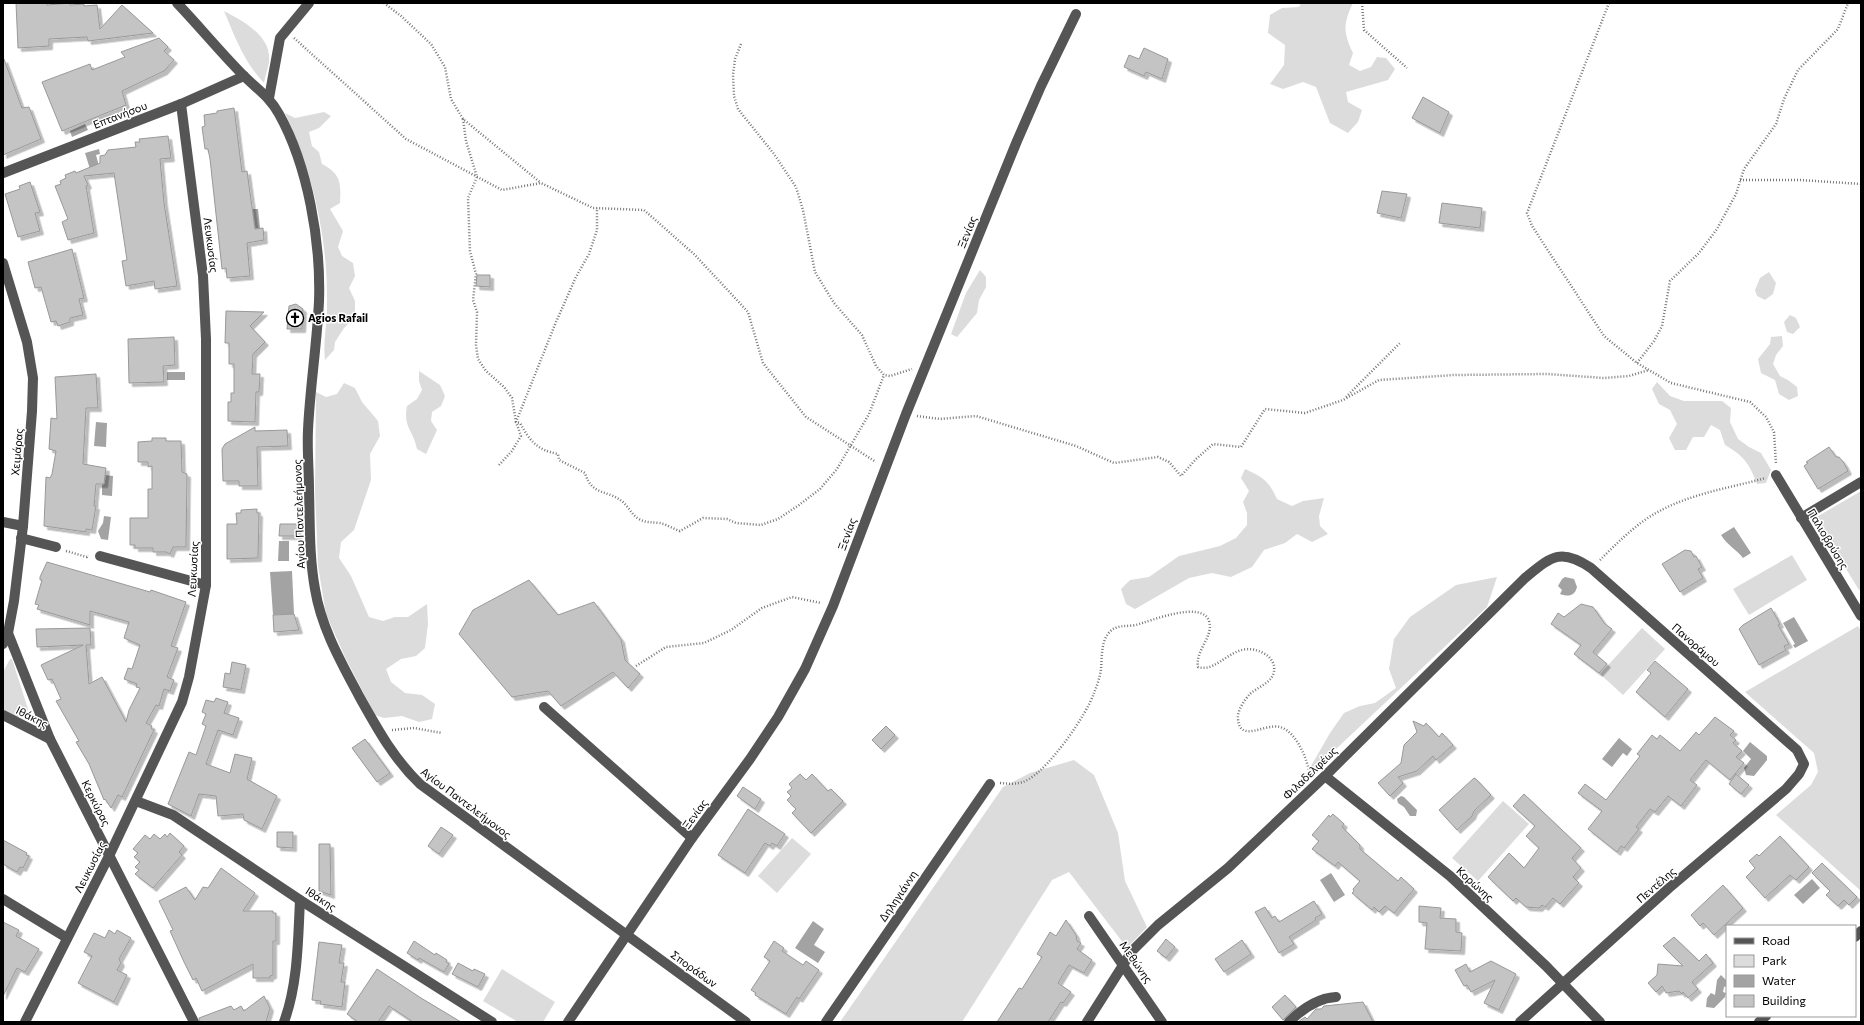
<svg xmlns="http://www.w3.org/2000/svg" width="1864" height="1025" viewBox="0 0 1864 1025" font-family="Commissioner,sans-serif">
<defs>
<filter id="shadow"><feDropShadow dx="3.5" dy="3.5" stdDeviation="0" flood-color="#0004"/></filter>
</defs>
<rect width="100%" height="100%" fill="#fff"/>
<!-- green -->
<g fill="#dcdcdc">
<path d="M1301 3H1353C1343 24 1343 32 1353 53L1349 65 1360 71 1371 67 1377 57 1386 58 1395 69 1388 80 1346 92 1348 102 1362 110 1358 122 1348 133 1330 123 1316 87 1303 82 1283 89 1270 84 1284 65 1285 45 1268 33 1270 15 1282 8 1299 7Z"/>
<path d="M224 11C243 21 272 36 269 62 268 69 265 76 264 83 244 62 235 37 224 11Z"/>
<path d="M324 112 331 116 319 128 309 132 312 146 319 152 322 164C341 174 341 183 340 203L330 209 343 231 338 247 342 256 353 263 355 276 349 288 355 301V317L344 328 335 342 334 350 325 360C323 344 326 330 327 314 327 299 327 283 326 268 322 215 308 161 285 113L295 118Z"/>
<path d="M980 270 986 277V287L979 300 977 313 957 337 951 334 966 293Z"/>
<path d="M1769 272 1776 283 1773 294 1765 300 1757 296 1755 290 1760 278Z"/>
<path d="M1790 315 1796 318 1800 327 1793 334 1787 332 1784 322Z"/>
<path d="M1782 336 1783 346 1776 355 1773 364 1780 376 1788 380 1797 387 1798 396 1789 400 1779 394 1775 380 1761 373 1758 359 1770 344 1771 337Z"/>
<path d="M419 371 440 385 445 396 441 406 432 412 431 421 437 430 426 454 417 449C413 429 403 428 407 406L417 399 422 390 419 381Z"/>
<path d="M1657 382 1670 396 1684 401H1722L1731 408 1730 422 1738 439 1749 447 1761 453 1771 470 1766 483 1757 484C1749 463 1744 456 1725 445L1720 430 1711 425 1704 437H1693L1686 450H1675L1669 438 1677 424 1670 410 1659 404 1652 389Z"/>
<path d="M344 383 355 388 362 402 378 421 380 436 370 454 371 480 354 530 341 542 339 558 351 576 369 617 383 621 395 617H408L427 604 428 624 425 648 416 656 401 659 386 669 391 682 405 693 422 695 435 704 432 719 419 722 402 716 384 718 375 715 345 657 326 614 318 566 315 490 316 392 326 397 337 394Z"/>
<path d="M1245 469C1263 477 1269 481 1277 499L1292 506 1303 501 1324 498 1319 516 1320 526 1328 534 1312 542 1297 534 1285 543 1264 550 1252 567 1231 577 1212 573 1189 578 1135 609 1126 604 1121 589 1130 580 1149 577 1179 556 1220 546 1236 538 1247 525V513L1243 502 1249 491 1241 478Z"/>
<path d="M1861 491V589L1859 590 1815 518Z"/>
<path d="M1792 555 1807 580 1749 615 1733 589Z"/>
<path d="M1497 577 1487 607 1303 780 1330 733 1344 713 1360 706 1375 703 1396 688 1389 669 1394 639 1410 617 1456 585Z"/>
<path d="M1858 626 1861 631V891L1776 815 1811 785 1818 772 1814 753 1745 692Z"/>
<path d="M1642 628 1665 649 1623 695 1600 674Z"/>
<path d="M10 659H12L28 709 26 714 23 717H16L3 710V672Z"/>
<path d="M1074 760 1094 775 1118 833 1125 881 1147 927 1127 948 1069 872 1052 880 962 1022H840L1003 787 1030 773Z"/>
<path d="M1503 801 1529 824 1478 881 1452 858Z"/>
<path d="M792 838 811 854 777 893 758 876Z"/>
<path d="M502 969 555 1002 543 1022H518L483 1001Z"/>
</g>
<!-- water -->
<g fill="#a3a3a3">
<path d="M85 124 88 130 72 137 70 131Z"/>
<path d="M99 149 100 154 96 155 99 166 90 169 85 153Z"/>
<path d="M253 209H258L260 228 253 229Z"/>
<rect x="167" y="372" width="18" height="8"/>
<path d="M96 422 107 423 106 447 94 446Z"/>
<path d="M105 475 113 476 112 496 102 495V484H104Z"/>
<path d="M104 516 111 517 108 540 101 539 98 531 103 523Z"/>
<path d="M1734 527 1751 553 1743 558C1736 549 1727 545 1721 535Z"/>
<path d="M279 541H289V561H278Z"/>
<path d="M292 571 294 614 273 615 270 572Z"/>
<path d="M1565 577 1574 579 1577 587C1575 596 1568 597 1560 594L1562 590 1558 586 1562 579Z"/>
<path d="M1794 617 1808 641 1795 648 1793 645 1795 644 1783 623Z"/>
<path d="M1619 738 1632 749 1627 756 1623 753 1612 767 1602 759Z"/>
<path d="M1750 742 1767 756V760L1754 776 1746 775 1744 768 1751 759 1743 751Z"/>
<path d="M1401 796 1404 797 1417 810 1416 816H1410L1404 807 1398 803 1397 799Z"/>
<path d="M1331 873 1345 895 1334 902 1320 880Z"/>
<path d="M1812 879 1820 888 1803 904 1794 895Z"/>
<path d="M813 921 824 929 814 945 825 952 818 963 795 948Z"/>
<path d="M1721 975 1727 981V986L1724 987 1723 992 1726 993 1725 997 1714 1008 1706 1007 1707 998 1711 993 1715 995 1717 980Z"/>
</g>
<!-- building -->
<g fill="#c4c4c4" stroke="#999" filter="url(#shadow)">
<path d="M16 3H47V5L70 3V5L84 4V6L97 5 100 29 122 5 153 33 88 41 87 37 49 39V46L18 48Z"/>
<path d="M159 38 168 47 164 51 174 60 164 71 122 91 126 105 62 131 42 82 90 64 92 70 125 57 121 52Z"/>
<path d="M1144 48 1168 59 1162 79 1146 72 1144 76 1124 67 1129 55 1139 59Z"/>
<path d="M4 59 22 108 29 107 41 139 3 155V60Z"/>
<path d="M1423 97 1449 112 1440 133 1412 118Z"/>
<path d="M234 108 242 172 247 171 255 229 263 228 264 240 247 243 250 276 227 278 226 268 222 269 210 159 208 149H205L202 127 205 126 204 115 217 113V111Z"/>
<path d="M168 136 171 158 160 159 164 203 177 286 155 289 154 281 126 286 122 261 127 260 114 173 84 176 88 185 86 186 94 233 68 240 62 222 68 219 55 186 61 184 60 181 66 178 65 175 75 171 76 173 100 163V156L105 155 108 150 136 147 135 142H140L139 139Z"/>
<path d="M30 182 40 212 35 213 40 231 18 237 5 194 20 189 19 186Z"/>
<path d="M1382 191 1407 194 1401 218 1377 213Z"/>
<path d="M1442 203 1482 208 1480 228 1439 223Z"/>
<path d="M72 249 84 298 79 299 83 315 70 318V322L58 326 56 321 51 322 41 287 35 288 28 262Z"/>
<path d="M477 275H490V287L476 286Z"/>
<path d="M296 304 303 309 302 329H287L289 306Z"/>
<path d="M226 311 264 312 250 326 265 342 253 354 252 374H260L259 392H256L255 422 228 421V402H231V393H234V364H229V343H225Z"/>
<path d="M174 337 175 365 163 366 164 382 129 383 128 339Z"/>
<path d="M96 374 98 408H86L83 464 106 468 104 484H96L94 506H96L92 530 86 529V532L44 526 46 477 50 478 52 474 56 451 49 449 51 418 57 419 55 377Z"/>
<path d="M255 427V431L287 430 288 446 257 447 258 486H239V481H223L222 449 225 444Z"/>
<path d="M152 438H166V441H181L182 472 187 474 186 547H173L170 554 166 552H153V548H135V545H130V518H148V489H152V466L148 467V462H138V442L152 441Z"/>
<path d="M1829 447 1836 457H1839L1844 463 1848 471 1818 489 1804 466 1808 463 1806 462Z"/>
<path d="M257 509V513H259L258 558 227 559V524H237L236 513H241V510Z"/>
<path d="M280 524H297L298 536H279Z"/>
<path d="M1685 550 1691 551 1694 557 1696 556 1702 567 1698 569 1703 578 1680 592 1662 564Z"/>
<path d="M47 562 150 592 151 590 186 602 171 646 178 648 167 677 174 680 170 691 164 689 159 706 156 705 146 723 152 726 151 728 154 730 122 797 118 795 111 808 105 799 104 800 89 764 76 742 79 741 56 701 61 699 52 679 48 680 41 665 83 645 37 647 36 629 90 628 91 645H86L89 684 102 677 126 722 129 710 140 688 136 687 137 684 124 679 128 668 132 669 140 645 124 638 129 622 90 611V625L37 609 39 605 35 604 42 580H40V577Z"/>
<path d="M529 580 558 615 594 602 621 639 625 660 640 674 628 688 613 672 561 706 548 691 512 697 459 634 473 610Z"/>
<path d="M1581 604 1593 607 1605 624 1612 629 1593 652 1607 664 1599 673 1574 654 1581 645 1551 624 1558 613 1564 617Z"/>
<path d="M1771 608 1780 624 1778 625 1789 644 1784 646 1786 650 1759 665 1739 629 1743 625Z"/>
<path d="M294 614 299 630 274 632 273 615Z"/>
<path d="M1655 661 1688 689 1665 717 1636 692 1651 673 1647 670Z"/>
<path d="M232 662 246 665 241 690 223 687 225 673 230 674Z"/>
<path d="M216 698 228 702 224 713 239 718 233 735 218 730 206 764 230 773 235 754 252 758 247 779 277 796 262 829 244 820 243 814 218 816 216 796 199 794 191 816 168 804 189 752 196 755 206 726 202 724 206 714 202 712 206 700 214 702Z"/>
<path d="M1715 717 1734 731 1730 735 1736 740 1733 743 1742 751 1736 757 1744 763 1730 780 1706 760 1690 780 1697 785 1681 806 1668 796 1655 812 1650 809 1636 827 1639 829 1624 848 1621 846 1617 852 1588 829 1602 811 1578 793 1585 784 1606 800 1640 756 1637 754 1652 735 1657 739 1660 735 1680 751 1696 732 1699 735Z"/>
<path d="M1413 721 1424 726 1426 723 1439 737 1442 733 1453 745 1436 760 1433 756 1417 771 1398 777 1403 783 1390 796 1378 783 1401 763 1404 745 1417 732Z"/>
<path d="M886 726 895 735 881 749 872 740Z"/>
<path d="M365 739 390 773 377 782 352 748Z"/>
<path d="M800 774 806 780 812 774 828 791 831 789 843 801 811 833 792 813 796 809 787 800 791 796 787 792 792 788 789 784Z"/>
<path d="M1736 774 1749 785 1741 794 1729 784Z"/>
<path d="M1474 778 1476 779 1491 795 1474 811 1472 816 1457 830 1439 810Z"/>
<path d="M743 787 761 799 755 809 737 796Z"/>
<path d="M1524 794 1581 848 1572 858 1581 868 1573 877 1579 883 1560 904 1553 898 1545 907 1542 905 1539 908 1526 907 1516 898 1513 901 1488 877 1509 853 1524 868 1539 848 1526 836 1535 826 1513 806Z"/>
<path d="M748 809 785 834 777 846 772 843 770 846 765 843 745 873 718 855Z"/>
<path d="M1333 814 1344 824 1342 827 1360 845V849L1398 881 1401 877 1414 889 1394 913 1385 906 1379 912 1374 907 1372 910 1352 893 1354 891 1353 889 1360 881 1338 862 1335 866 1312 849 1319 841 1312 835 1329 815 1330 817Z"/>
<path d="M441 827 453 835 439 854 428 846Z"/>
<path d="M277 832H293V848L277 847Z"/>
<path d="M170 833 184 846 179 852 182 855 153 888 135 874 139 870 135 867 140 862 134 857 138 853 133 849 145 835 150 839 154 834 160 839 165 834 167 837Z"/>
<path d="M1780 836 1809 867 1796 880 1790 875 1765 898 1746 877 1755 868 1749 861 1757 854 1759 856Z"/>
<path d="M3 840 27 853 26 855 29 856 23 868 20 867 17 872 3 864Z"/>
<path d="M319 844H330L331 895 319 891Z"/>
<path d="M1822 863 1857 897 1849 905 1844 900 1838 906 1826 895 1830 891 1812 873Z"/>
<path d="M221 868 255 893 243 911H273V913H276V941H273V975L270 976V978H253V964L202 991 196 978 193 980 184 962 170 931 173 930 159 901 186 887 195 900 203 887 208 888Z"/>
<path d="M1723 885 1743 908 1714 935 1703 923 1700 926 1691 915Z"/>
<path d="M1314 901 1322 914 1315 918 1316 920 1289 937 1294 944 1279 953 1255 912 1265 907 1272 918 1275 916 1279 922Z"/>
<path d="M1419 906 1441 908 1440 918 1456 919V932L1462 933 1461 951 1425 949 1427 923 1419 922Z"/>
<path d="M1066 920 1076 935 1077 941 1081 943 1077 949 1092 960 1084 973 1069 965 1058 983 1071 992 1063 1003 1061 1002 1048 1022H997L1019 988 1022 989 1042 957 1037 954 1050 932 1056 936Z"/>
<path d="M3 922 19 930 16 936 39 949 25 972 17 968 3 996Z"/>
<path d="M109 930 115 934 117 930 131 938 119 959 121 963 117 970 127 975 114 1002 78 983 92 956 84 952 94 933 105 938Z"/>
<path d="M1674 937 1699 961 1706 954 1713 963 1692 982 1698 989 1688 998 1683 992 1682 994 1679 991 1666 993 1662 986 1656 992 1648 983 1657 975 1658 964 1683 966 1663 946Z"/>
<path d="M1166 939 1175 947 1166 958 1157 951Z"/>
<path d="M1242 940 1251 954 1224 972 1215 959Z"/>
<path d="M414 941 435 955 436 953 447 960 446 962 449 964 444 972 419 958 418 960 407 953Z"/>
<path d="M774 941 784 948 782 951 803 965 806 961 819 970 799 999 797 997 786 1014 755 995 756 993 751 990 770 961 764 957Z"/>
<path d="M319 942 342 945 339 963H344L341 982H345L342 1007 320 1004 321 1001 312 1000Z"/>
<path d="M1491 961 1516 974 1499 1010 1484 1003 1495 980 1471 992 1467 985 1464 986 1455 970 1466 964 1470 972Z"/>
<path d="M458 963 473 971 474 969 485 974 478 987 452 974Z"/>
<path d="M377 969 421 998 461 1022H413L389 1006 378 1022H358L347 1014Z"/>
<path d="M1285 995 1296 1007 1283 1020 1272 1007Z"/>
<path d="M264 996 270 1008 266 1022H200L199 1018 231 1006 234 1010 241 1006 244 1011Z"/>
<path d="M1363 1002 1373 1022H1298L1305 1017 1307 1019 1316 1009H1321L1324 1006Z"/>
</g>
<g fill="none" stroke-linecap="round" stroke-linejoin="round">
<!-- path -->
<g stroke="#777" stroke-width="2.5" stroke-dasharray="1 2" stroke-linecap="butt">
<path d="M384 3 401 16 431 44 445 67 451 99 463 119 541 183"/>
<path d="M1362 3 1364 30 1407 68"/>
<path d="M1609 3 1527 213 1532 226 1604 336 1637 363 1671 383 1750 402 1766 417 1774 432 1776 464"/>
<path d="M294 38 406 139 502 190 541 183 593 208 644 210 695 255 748 312 763 363 806 417 876 462"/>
<path d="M741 44 735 59 733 75 734 96 738 109 774 154 796 187 803 210 815 272 834 303 862 335 876 366 884 375 890 376 912 369"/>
<path d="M463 119 466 141 477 177 468 198 470 251 476 274 473 300 477 312 476 345 478 359 486 371 504 387 512 398 516 422 520 423C530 441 537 450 558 454L559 460 585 473C592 497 609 489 624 503 629 508 632 515 639 519 646 523 652 522 660 523 666 524 673 529 680 531L703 518 727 519 736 523 761 525 778 519 799 505 820 489 837 469 869 414 884 375"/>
<path d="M1740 180H1800L1861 184"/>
<path d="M1637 363 1654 341 1662 326 1670 281 1699 253 1717 229 1736 194 1744 169 1776 124 1784 99 1798 70 1838 29 1848 3"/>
<path d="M1346 397 1400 343"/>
<path d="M917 416 940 419 976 416 1076 446 1114 463 1158 457 1169 462 1181 476 1196 459 1213 444 1241 447 1265 409 1305 413 1343 400 1379 380 1454 375 1547 374 1604 378 1629 376 1649 370"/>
<path d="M499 465 512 451 521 436 516 422 556 322 576 277 589 254 597 230V208"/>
<path d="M66 551 87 557 88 555"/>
<path d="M1600 560C1616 544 1636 524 1656 513 1689 494 1729 488 1766 478"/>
<path d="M636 666 666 647 704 643 731 630 762 608 792 597 821 603"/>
<path d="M392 730 414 728 442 733"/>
<path d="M1000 783C1011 784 1019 785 1029 779 1050 767 1086 716 1094 693 1097 686 1100 677 1101 669 1102 658 1101 643 1108 634 1115 624 1125 627 1136 625 1150 621 1202 600 1209 621 1214 637 1195 650 1198 667 1220 674 1234 636 1265 654 1269 656 1273 661 1274 666 1276 682 1260 685 1250 694 1245 699 1237 711 1238 718 1239 744 1265 723 1280 727 1297 732 1307 759 1310 775"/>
</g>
<!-- minor -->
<g stroke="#555" stroke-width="10">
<path d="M177 3C200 27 221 53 244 76 257 89 270 97 279 114 308 166 321 242 319 301 317 344 310 387 308 430 307 450 309 470 309 490 310 523 309 556 315 589 321 627 341 662 359 696 377 728 393 758 420 784L746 1022"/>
<path d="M269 98 280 38 309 3"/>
<path d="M3 173 181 104 244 76"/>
<path d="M3 263 27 342 33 378 32 411 23 526 14 601 8 633 3 644"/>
<path d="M1776 475 1861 616"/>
<path d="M1801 518 1861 482"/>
<path d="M3 522 23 526"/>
<path d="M21 538 56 547"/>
<path d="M100 556 206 585"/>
<path d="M8 633 50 739 194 1022"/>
<path d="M544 707 692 838"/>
<path d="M3 715 50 739"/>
<path d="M1325 776 1450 876 1546 966 1600 1022"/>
<path d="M136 801 173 815 300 900 492 1022"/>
<path d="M3 899 67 938"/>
<path d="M1089 916 1162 1022"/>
<path d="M1855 937 1861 931"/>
<path d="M25 1022 109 856 182 702 189 677 206 585V339L203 276 181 104"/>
<path d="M284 1022C298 984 298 940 300 900"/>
<path d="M568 1022 692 838 750 759 778 717 805 669 833 606 906 414 1017 141 1041 86 1076 14"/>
<path d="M826 1022 990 784"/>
<path d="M1087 1022 1132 951 1158 925 1228 868 1325 776 1525 578C1551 557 1560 547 1591 568L1797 750 1804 764 1799 774 1786 789 1669 888 1520 1022"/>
<path d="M1289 1022C1302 1009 1317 998 1336 997"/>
<path d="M1759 1022 1766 1016"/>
</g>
</g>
<!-- icons -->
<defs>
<g id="church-ring" transform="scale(0.9)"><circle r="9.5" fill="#fff" stroke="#000" stroke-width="1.5"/><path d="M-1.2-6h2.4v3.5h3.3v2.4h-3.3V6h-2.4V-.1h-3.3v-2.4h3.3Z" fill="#000"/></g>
</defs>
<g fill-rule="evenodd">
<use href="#church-ring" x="295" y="318"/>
</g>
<g text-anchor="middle" stroke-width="3" stroke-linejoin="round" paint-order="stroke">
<!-- street labels -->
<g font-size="11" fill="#000" stroke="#fff">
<text transform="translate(120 115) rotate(-21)" y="4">Επτανήσου</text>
<text transform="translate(967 232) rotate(-68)" y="4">Ξενίας</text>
<text transform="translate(211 245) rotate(83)" y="4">Λευκωσίας</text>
<text transform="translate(17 452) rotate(-85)" y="4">Χειμάρας</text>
<text transform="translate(299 514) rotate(-92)" y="4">Αγίου Παντελεήμονος</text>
<text transform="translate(847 534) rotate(-70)" y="4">Ξενίας</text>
<text transform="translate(1828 539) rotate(59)" y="4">Παλιοβρύσης</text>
<text transform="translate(193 569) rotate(-87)" y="4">Λευκωσίας</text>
<text transform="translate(1696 645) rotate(41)" y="4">Πανοράμου</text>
<text transform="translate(32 717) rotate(27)" y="4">Ιθάκης</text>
<text transform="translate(1310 773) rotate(-44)" y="4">Φιλαδελφέως</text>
<text transform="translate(96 803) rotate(63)" y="4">Κερκύρας</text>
<text transform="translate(466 803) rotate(37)" y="4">Αγίου Παντελεήμονος</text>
<text transform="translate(695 814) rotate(-54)" y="4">Ξενίας</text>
<text transform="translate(90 867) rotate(-63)" y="4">Λευκωσίας</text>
<text transform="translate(1475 884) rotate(42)" y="4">Κορώνης</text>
<text transform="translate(1656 885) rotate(-41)" y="4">Πεντέλης</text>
<text transform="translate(898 896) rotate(-56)" y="4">Δηληγιάννη</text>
<text transform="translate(321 899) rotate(33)" y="4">Ιθάκης</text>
<text transform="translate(1136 962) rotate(55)" y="4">Μεθώνης</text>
<text transform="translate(694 969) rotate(36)" y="4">Σποράδων</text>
</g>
<!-- poi labels -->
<g font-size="11" font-weight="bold" fill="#000" stroke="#fff" text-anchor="start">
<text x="308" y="322">Agios Rafail</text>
</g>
</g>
<!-- border -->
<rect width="1864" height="1025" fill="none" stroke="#000000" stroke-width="8"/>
<!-- legend -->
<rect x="1726" y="925" width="130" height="92" fill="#ffffff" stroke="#999999"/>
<rect x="1734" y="938" width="20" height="6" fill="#555555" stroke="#999999"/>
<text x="1762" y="945" font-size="12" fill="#000000">Road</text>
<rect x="1734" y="955" width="20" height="12" fill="#dcdcdc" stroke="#999999"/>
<text x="1762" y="965" font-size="12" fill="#000000">Park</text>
<rect x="1734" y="975" width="20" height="12" fill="#a3a3a3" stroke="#999999"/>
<text x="1762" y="985" font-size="12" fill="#000000">Water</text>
<rect x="1734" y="995" width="20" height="12" fill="#c4c4c4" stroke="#999999"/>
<text x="1762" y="1005" font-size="12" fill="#000000">Building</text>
</svg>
